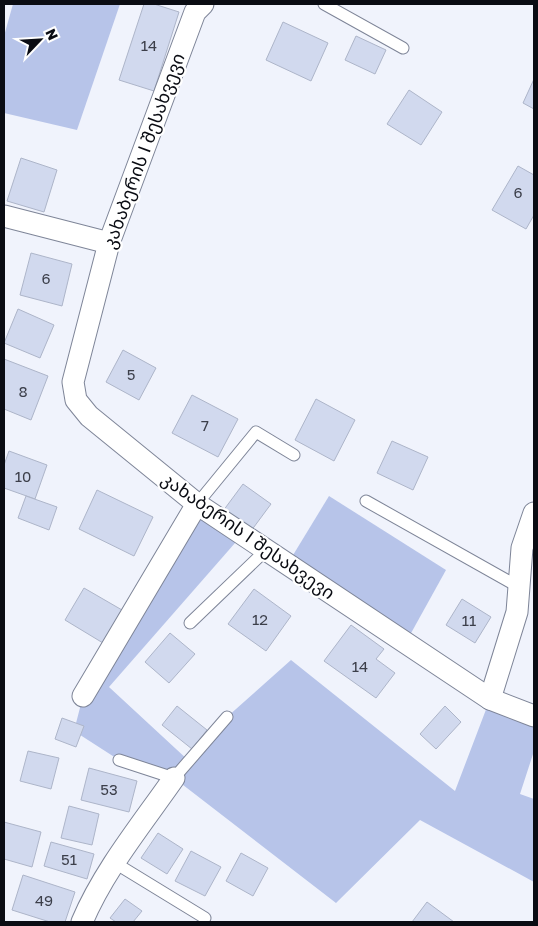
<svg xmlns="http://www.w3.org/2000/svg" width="538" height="926" viewBox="0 0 538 926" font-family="'Golos Text','Noto Sans Georgian',sans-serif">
<rect width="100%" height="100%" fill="#f0f3fc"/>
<!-- green -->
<g fill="#b7c4e9">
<path d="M13 4H120L77 130 4 113V36Z"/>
<path d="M329 496 446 570 405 644 287 565Z"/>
<path d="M197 504 242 535 109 687 189 761 227 717 291 660 455 791 490 699 534 716V751L520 794 534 799V882L420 820 336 903 174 778 119 760 74 731 83 696Z"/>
</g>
<!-- building -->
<g fill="#d1d9ee" stroke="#adb5c9">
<path d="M144 4H154L179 12 154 91 119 80Z"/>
<path d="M283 22 328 43 311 81 266 60Z"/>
<path d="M356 36 386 50 375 74 345 60Z"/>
<path d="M534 79V109L523 103Z"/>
<path d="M409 90 442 112 421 145 387 124Z"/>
<path d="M21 158 57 170 44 212 7 201Z"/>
<path d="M518 166 534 175V215L526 229 492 210Z"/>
<path d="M31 253 72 264 62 306 20 295Z"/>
<path d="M18 309 54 325 40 358 4 343Z"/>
<path d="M123 350 156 368 139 400 106 382Z"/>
<path d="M4 359 48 376 31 420 4 409Z"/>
<path d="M192 395 238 419 218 457 172 433Z"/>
<path d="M316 399 355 420 334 461 295 440Z"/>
<path d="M392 441 428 457 413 490 377 473Z"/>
<path d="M9 451 47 465 35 499 4 488V465Z"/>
<path d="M243 484 271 504 251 531 223 511Z"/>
<path d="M97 490 153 517 134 556 79 529Z"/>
<path d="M26 496 57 507 49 530 18 518Z"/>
<path d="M84 588 122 610 103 643 65 620Z"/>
<path d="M254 589 291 616 266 651 228 624Z"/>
<path d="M462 599 491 617 475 643 446 625Z"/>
<path d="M351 625 384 649 376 659 395 673 376 698 324 661Z"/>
<path d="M170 633 195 654 169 683 145 662Z"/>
<path d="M177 706 207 730 192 749 162 725Z"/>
<path d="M445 706 461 722 436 749 420 734Z"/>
<path d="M62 718 84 726 76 747 55 739Z"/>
<path d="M28 751 59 758 51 789 20 781Z"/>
<path d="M89 768 137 781 129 812 81 800Z"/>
<path d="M69 806 99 814 92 845 61 838Z"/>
<path d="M4 822 41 832 32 867 4 859Z"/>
<path d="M158 833 183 849 167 874 141 858Z"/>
<path d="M51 842 94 854 87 879 44 866Z"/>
<path d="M191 851 221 867 205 896 175 881Z"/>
<path d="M241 853 268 868 253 896 226 881Z"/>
<path d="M23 875 75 892 65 922H50L12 910Z"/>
<path d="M125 899 142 911 133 922H116L110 918Z"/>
<path d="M427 902 454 922H412Z"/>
</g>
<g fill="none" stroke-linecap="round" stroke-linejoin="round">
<!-- service casing -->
<g stroke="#7e8598" stroke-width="13">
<g id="service">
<path d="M324 4 403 48"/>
<path d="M366 501 519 587"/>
<path d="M197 504 256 432 294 455"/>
<path d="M190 623 265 551"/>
<path d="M119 760 174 778 227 717"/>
<path d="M115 863 205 918"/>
</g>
</g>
<!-- minor casing -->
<g stroke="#7e8598" stroke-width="23">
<g id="minor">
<path d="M203 4 195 12 109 243 73 382 76 400 89 416 197 504 490 699 534 716"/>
<path d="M4 216 109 243"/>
<path d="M83 696 197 504"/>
<path d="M490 699 517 612 522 548 534 513"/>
<path d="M82 922C104 870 142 824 174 778"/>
</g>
</g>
<!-- service -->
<use href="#service" stroke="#fff" stroke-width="11"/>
<!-- minor -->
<use href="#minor" stroke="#fff" stroke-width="21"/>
</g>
<g text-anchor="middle" stroke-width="4.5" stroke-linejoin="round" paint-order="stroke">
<!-- number labels -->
<g font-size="15" fill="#3c3f4a">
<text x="149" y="51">14</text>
<text x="518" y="198">6</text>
<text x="46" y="284">6</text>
<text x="131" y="380">5</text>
<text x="23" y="397">8</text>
<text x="205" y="431">7</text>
<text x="23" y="482">10</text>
<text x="260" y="625">12</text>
<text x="469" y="626">11</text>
<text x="360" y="672">14</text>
<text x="109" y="795">53</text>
<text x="69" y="865">51</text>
<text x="44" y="906">49</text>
</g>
<!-- street labels -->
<g font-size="18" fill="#0a0c13" stroke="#fff">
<text transform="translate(144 151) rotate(-70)" y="6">კახაბერის I შესახვევი</text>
<text transform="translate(248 536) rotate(35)" y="6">კახაბერის I შესახვევი</text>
</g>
</g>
<!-- border -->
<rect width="538" height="926" fill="none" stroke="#0a0c13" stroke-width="10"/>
<!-- north arrow -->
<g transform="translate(40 40) rotate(65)" stroke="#ffffff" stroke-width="4" paint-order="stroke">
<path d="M0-4L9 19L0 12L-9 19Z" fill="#0a0c13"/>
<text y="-8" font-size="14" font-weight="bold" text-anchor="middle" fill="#0a0c13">N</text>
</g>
</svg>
